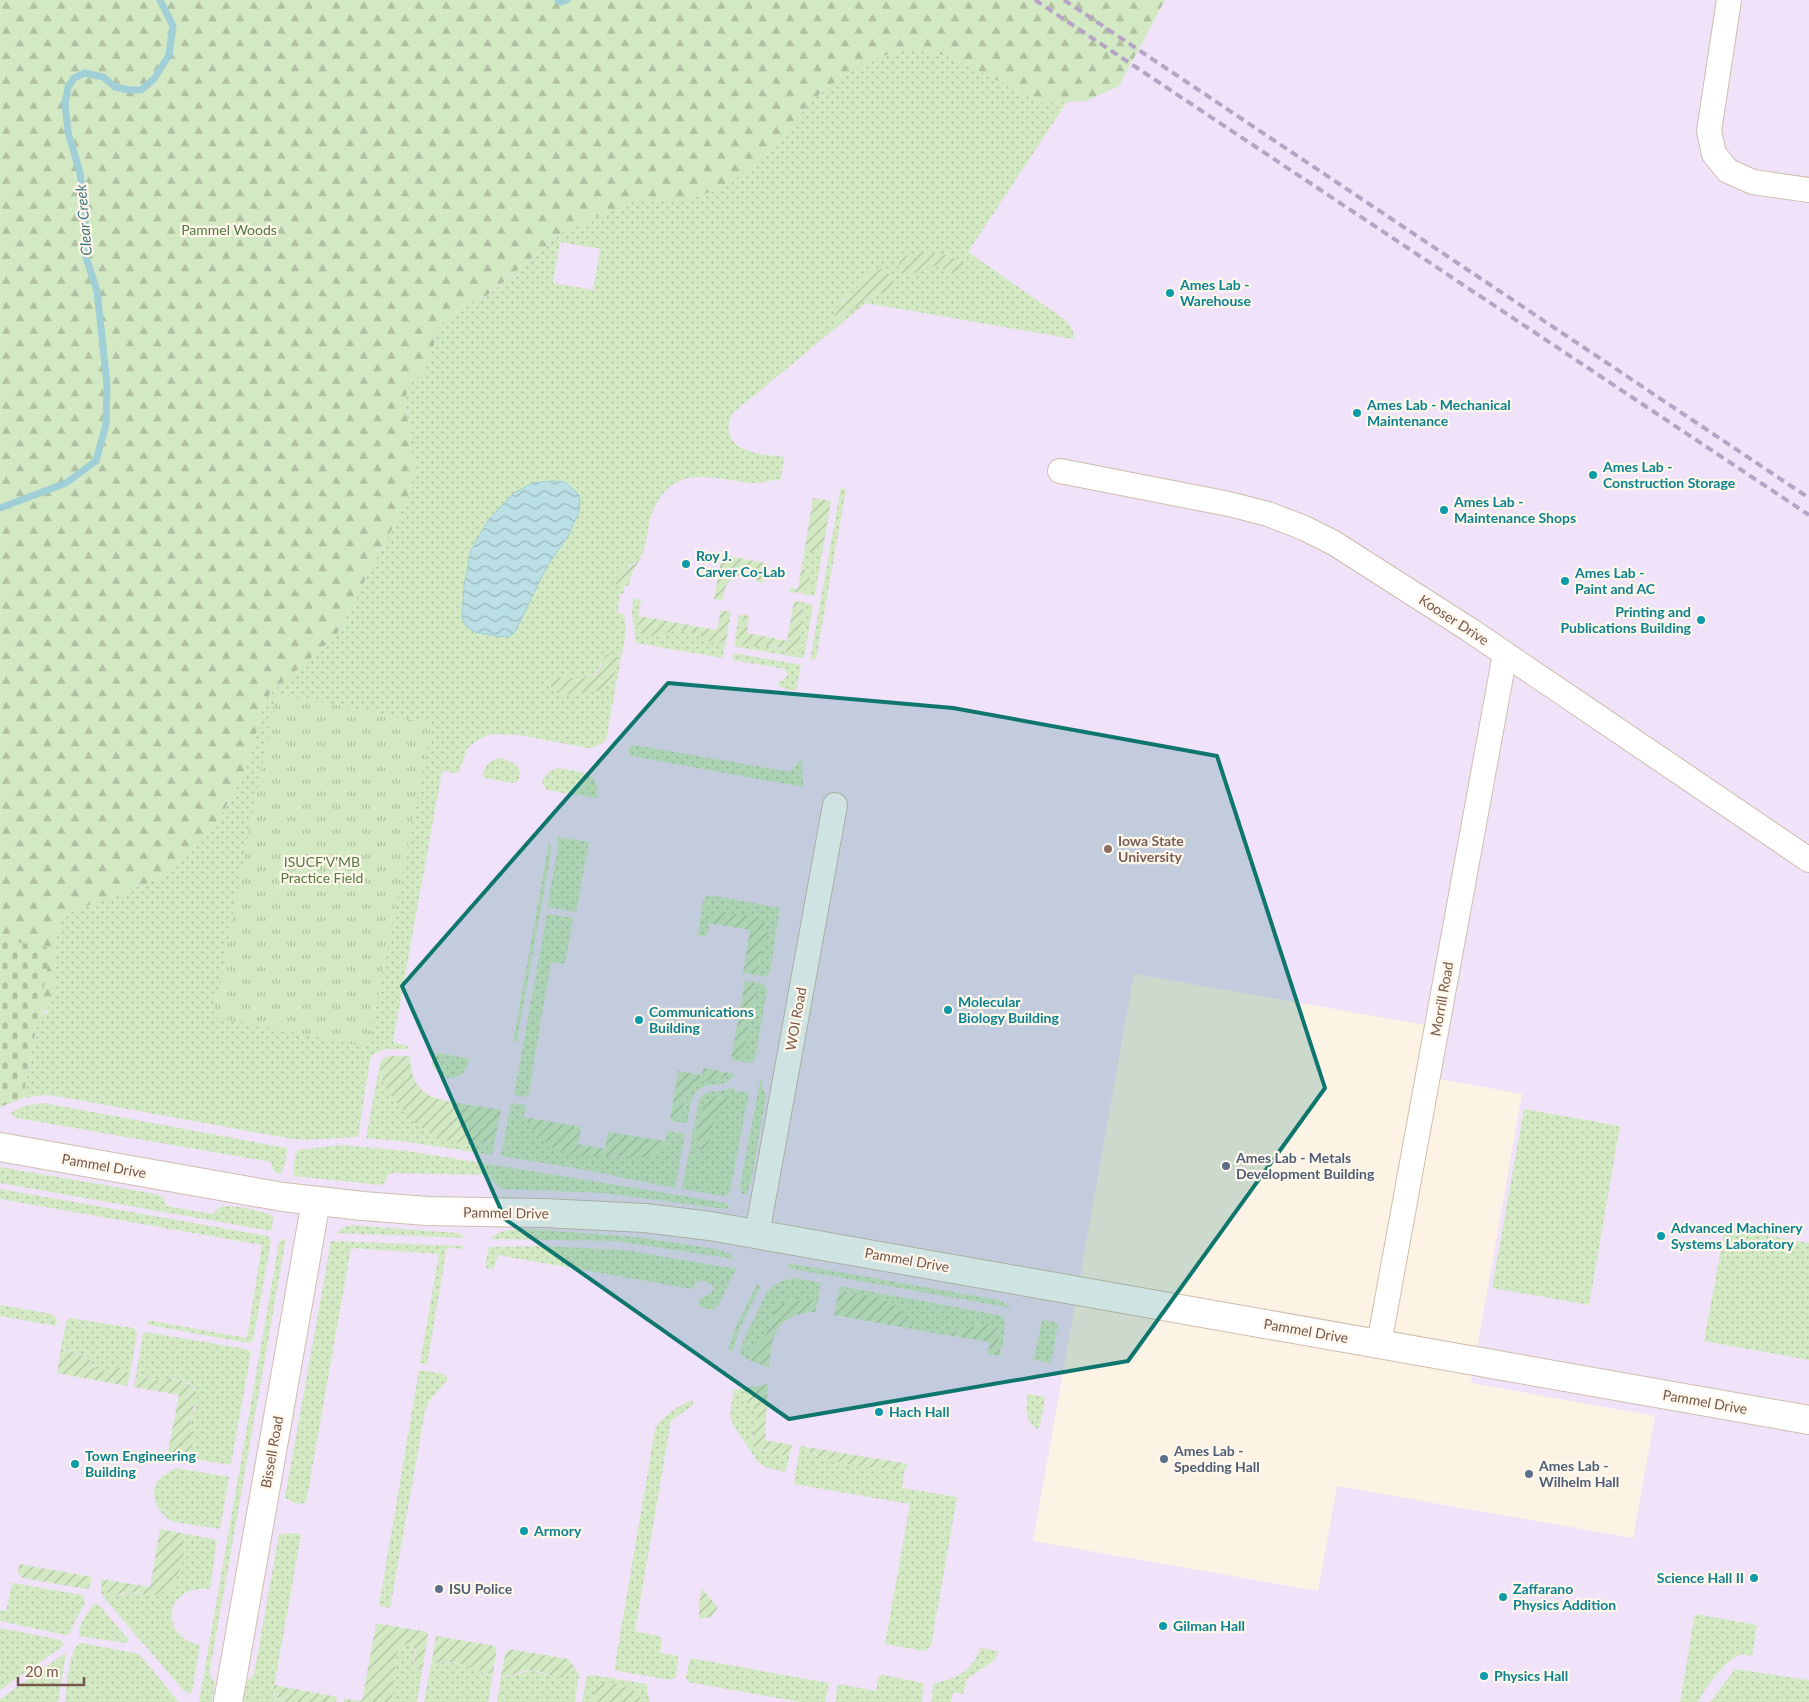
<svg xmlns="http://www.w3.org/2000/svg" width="1809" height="1702" viewBox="0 0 1809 1702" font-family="Lato,sans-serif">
<defs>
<pattern id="grass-dots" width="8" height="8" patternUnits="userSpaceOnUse" patternTransform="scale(1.25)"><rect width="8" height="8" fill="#d3e9c4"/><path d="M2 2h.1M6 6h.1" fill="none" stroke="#b0c0a1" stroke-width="1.8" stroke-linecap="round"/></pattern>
<pattern id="forest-firs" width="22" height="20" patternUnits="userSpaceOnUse" patternTransform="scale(1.25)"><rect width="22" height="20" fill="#d3e9c4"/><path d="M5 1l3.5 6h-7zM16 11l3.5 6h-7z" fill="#b0c0a1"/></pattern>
<pattern id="cemetery-stones" width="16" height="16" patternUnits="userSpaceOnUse" patternTransform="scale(1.25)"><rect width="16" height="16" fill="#d3e9c4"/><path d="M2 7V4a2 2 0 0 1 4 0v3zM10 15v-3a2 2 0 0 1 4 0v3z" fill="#b0c0a1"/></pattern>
<pattern id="park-tufts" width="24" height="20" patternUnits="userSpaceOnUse" patternTransform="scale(1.25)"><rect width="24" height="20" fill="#d3e9c4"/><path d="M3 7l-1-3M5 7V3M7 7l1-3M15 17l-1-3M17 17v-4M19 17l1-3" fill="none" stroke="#b0c0a1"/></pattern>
<pattern id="garden-furrows" width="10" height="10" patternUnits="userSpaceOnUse" patternTransform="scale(1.25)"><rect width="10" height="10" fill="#d3e9c4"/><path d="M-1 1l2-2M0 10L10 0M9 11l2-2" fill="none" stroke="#b0c0a1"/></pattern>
<pattern id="water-waves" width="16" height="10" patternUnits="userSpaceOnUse" patternTransform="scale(1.25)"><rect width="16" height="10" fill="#badfe5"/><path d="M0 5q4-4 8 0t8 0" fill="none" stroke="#9cb8bc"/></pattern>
</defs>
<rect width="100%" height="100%" fill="#fcf3e5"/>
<!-- education -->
<path fill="#f0e2f8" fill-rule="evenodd" d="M0 0H1809V1702H0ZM1134 974 1426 1025 1417 1075 1522 1094 1471 1383 1655 1416 1633 1538 1337 1486 1318 1591 1033 1541Z"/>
<!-- grass -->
<g fill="url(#grass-dots)" fill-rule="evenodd">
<path d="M910 49 949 56 1043 103 1067 102 968 252 1064 319C1070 325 1075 330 1073 339L866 303 733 413C729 419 728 425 729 432 735 455 765 454 784 457L781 480C771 479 762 484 751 483 713 479 676 463 654 508 647 522 649 538 643 552 640 560 632 563 627 568 623 572 620 579 617 584L625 585 623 594H620L617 613 624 614 626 631 606 740 595 747 587 748 519 735 490 734 476 741 467 749 459 772 456 773 442 771 393 1042 407 1046 410 1049H385L372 1055 370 1060 358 1137 307 1140 292 1139 62 1097 46 1095 23 1098 38 1018 47 1012 58 929 66 912 112 897 170 874 214 828 245 772 266 698 281 684 336 636 407 500 415 472 405 402 408 386 424 372 434 345 438 326 461 307 485 298 564 231 634 201 683 202 768 153 813 99 842 77 875 58ZM560 242 600 249 593 290 553 283ZM863 278 892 290 866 299 839 321 842 300C851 295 861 289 863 278ZM602 661 599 691 586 692 557 677C577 677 593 683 602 661Z"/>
<path d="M841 487 846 490 816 659 810 660Z"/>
<path d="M824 543 815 594 812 596 798 594 806 593 805 569 802 565 804 553 812 552Z"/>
<path d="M633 598 641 600 637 625 659 634C670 630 683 627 694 632 709 638 706 645 726 642L722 658 636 643 632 613Z"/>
<path d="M801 602 810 604 813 606 804 657 802 658 737 647 734 645 739 614 744 615 741 634 752 646C767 644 776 646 789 653L802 646 800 633 803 611Z"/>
<path d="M733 653 801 665 796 691 785 689 778 685 779 682 788 675 784 669 733 660Z"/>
<path d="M633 745 790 772 799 761 802 760 803 787 631 756 628 751 630 747Z"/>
<path d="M499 758C511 760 524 766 518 781L513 783 485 778 483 776C484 766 489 761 499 758Z"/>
<path d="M559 768C579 772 602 771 597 798L546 790 542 782C546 773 550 770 559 768Z"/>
<path d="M558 837 589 842 576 912 547 907 558 847Z"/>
<path d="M549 842 552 847 517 1040 513 1043Z"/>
<path d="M709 895 780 908 770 971 767 977 743 973 755 972 760 965V955L767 937 755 918 724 912 711 917 706 937 698 936 703 901 705 897Z"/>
<path d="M547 914 573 918 565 964 551 962 528 1097 514 1095Z"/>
<path d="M745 980 763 984 767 990 755 1059 753 1062 749 1063 731 1060 745 1048 749 1023 758 992 755 985Z"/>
<path d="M439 1053 466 1058 469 1060C468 1072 456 1081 445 1077 439 1075 436 1070 432 1066L434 1054Z"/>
<path d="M380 1063 381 1077 387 1090 418 1125 431 1134 450 1141 485 1143 495 1138 492 1155 408 1142 366 1138Z"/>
<path d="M729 1073 734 1074C727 1091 708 1079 696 1092 690 1100 689 1113 687 1123L679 1122C682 1112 684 1098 690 1089 700 1075 719 1086 729 1073Z"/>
<path d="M761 1076V1082L766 1097 751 1182 747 1194H742L740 1186Z"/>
<path d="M732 1087 735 1091 749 1093 730 1191 727 1195 723 1196 682 1189 699 1100C709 1085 720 1096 732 1087Z"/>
<path d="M44 1103 287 1148 286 1161 281 1174H278L273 1170 271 1162 17 1118 10 1113 24 1106Z"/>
<path d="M511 1103 526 1105 524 1117 531 1128 601 1156 621 1157 665 1141 667 1131 685 1134 675 1188 575 1168 501 1156Z"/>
<path d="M1524 1109 1620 1126 1589 1305 1492 1288Z"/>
<path d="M341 1145 408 1151 726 1203 729 1208 724 1209 604 1193 501 1189 486 1175 393 1173 387 1175 386 1181 382 1185 294 1176 293 1166 297 1150Z"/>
<path d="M0 1167 156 1194 164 1198 166 1206 213 1214C216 1209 220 1206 226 1206 239 1206 261 1211 273 1216L272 1231 0 1183Z"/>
<path d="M0 1189 268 1236 271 1241 253 1341 248 1343 150 1325 148 1324 147 1320 247 1338 262 1245 0 1199Z"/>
<path d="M351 1225 457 1233 461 1234 465 1238 336 1233 342 1228Z"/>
<path d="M1725 1228 1809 1243V1360L1704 1341Z"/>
<path d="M527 1229 636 1237 716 1249 730 1254 734 1259 616 1241 491 1239C499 1228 515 1230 527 1229Z"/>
<path d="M283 1239H286L210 1670V1675L215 1683 212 1702H199L279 1242Z"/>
<path d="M331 1241 464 1246 462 1249 447 1247 427 1364 420 1363 439 1254 351 1248 306 1503 297 1504 285 1498Z"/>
<path d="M542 1246 625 1250 736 1269 718 1306 713 1310 698 1306 699 1299 710 1294 713 1290 712 1285 704 1281H698L692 1289 498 1255 493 1269 486 1268 485 1265 489 1247Z"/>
<path d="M787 1263 999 1300 1012 1308 792 1269 789 1268Z"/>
<path d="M797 1278 821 1283 818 1300 788 1302 774 1310 768 1331 752 1351 749 1360 740 1355 743 1341 767 1292C775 1282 785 1279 797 1278Z"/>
<path d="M757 1284 761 1286 739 1330 733 1351 728 1349 736 1326Z"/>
<path d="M840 1286 999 1315 1004 1318 1005 1323 1002 1351 998 1344 996 1328 983 1324 951 1333H934L917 1330 909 1324 891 1302 866 1295 839 1290Z"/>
<path d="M0 1305 52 1314 57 1320 56 1326 0 1316Z"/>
<path d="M70 1318 133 1328 136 1330 137 1333 130 1374C115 1363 106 1374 99 1371 94 1368 92 1361 88 1358 82 1353 69 1351 61 1349L66 1321Z"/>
<path d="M1042 1320 1058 1323 1051 1363 1034 1360Z"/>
<path d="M145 1332 246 1349 251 1352 231 1465 181 1457 187 1454 194 1442 190 1418 195 1408V1389L189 1383 175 1378 157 1381 145 1376 136 1375 143 1334Z"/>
<path d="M419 1370 444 1374 447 1377V1381L430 1400 425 1412 390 1608 379 1606Z"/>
<path d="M744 1388 747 1402 757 1412V1420L751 1440 760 1450 774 1451 780 1455H785L792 1445 786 1471 784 1472 765 1467 758 1462 733 1425 730 1414 734 1390Z"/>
<path d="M1028 1394 1045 1397 1041 1421 1038 1429C1024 1421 1026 1408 1028 1394Z"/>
<path d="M693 1400 692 1406 671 1421 635 1631 662 1637 660 1653 678 1656 676 1677 670 1680 614 1670 655 1430C660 1418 680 1404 693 1400Z"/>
<path d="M800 1446C828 1465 870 1468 903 1470L905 1468 902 1488 957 1497 931 1646 924 1651 885 1644 910 1504 794 1484Z"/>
<path d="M176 1468 229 1477 220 1529C209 1527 179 1524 170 1520 158 1513 149 1494 157 1482 161 1476 170 1471 176 1468Z"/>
<path d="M182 1533 217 1540 210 1589C166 1584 156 1634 200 1645L192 1691 190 1694 184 1691 103 1597 101 1592V1579L102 1586 121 1595 129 1592 151 1595 183 1536Z"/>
<path d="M297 1533 301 1535 273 1693 276 1699 284 1702H238L242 1687 254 1674 279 1534Z"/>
<path d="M12 1583 83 1595 85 1603 75 1621 70 1633 66 1635 0 1621V1610L6 1611Z"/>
<path d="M98 1604 129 1640 126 1643 79 1636C78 1624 87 1614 93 1605Z"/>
<path d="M1695 1614 1757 1625 1752 1656C1749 1656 1743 1654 1740 1655 1726 1659 1704 1689 1698 1702H1680Z"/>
<path d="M0 1628 61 1640 63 1646 0 1690Z"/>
<path d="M82 1643 139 1654 179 1702H65C67 1686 68 1656 78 1644Z"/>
<path d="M408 1644 414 1647C415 1660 411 1663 422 1672L417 1702H390C397 1684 391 1663 400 1646Z"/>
<path d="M981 1648 998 1651 996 1659 967 1679 963 1694 953 1692 951 1702H931L934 1683C957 1679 972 1671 981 1648Z"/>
<path d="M64 1654H66L58 1702H0V1699Z"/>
<path d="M690 1658 829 1683 825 1702H800L688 1682 686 1677Z"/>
<path d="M444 1662 466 1664 484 1673 493 1674 488 1702H424L431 1665Z"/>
<path d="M573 1665 579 1675 575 1702H497L501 1676 507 1677 533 1670 549 1676 572 1671Z"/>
<path d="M1735 1669 1809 1680V1702H1710Z"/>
<path d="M592 1675 647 1684V1692L650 1702H582L586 1679 588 1676Z"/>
<path d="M883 1675 923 1683 922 1702H835L838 1684 876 1691 879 1676Z"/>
</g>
<!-- forest -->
<path fill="url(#forest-firs)" d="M0 0H1165L1119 86 1086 101 1043 103 949 56 910 49 875 58 842 77 813 99 768 153 728 185 683 202 634 201 564 231 484 298 461 307 438 326 434 345 424 372 408 386 405 402 415 472 407 500 336 636 281 684 266 698 245 772 214 828 170 874 112 897 66 913C64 918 60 924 58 930 52 958 64 999 38 1018L0 1005Z"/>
<!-- cemetery -->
<path fill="url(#cemetery-stones)" d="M0 939 51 948 23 1098 0 1107Z"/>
<!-- park -->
<path fill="url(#park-tufts)" d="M276 693 432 724 368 1047 213 1017Z"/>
<!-- garden -->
<g fill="url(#garden-furrows)">
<path d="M929 252 946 255 961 261 964 267 960 273H950L937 266 925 268 910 275 902 273 898 268C899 253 917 253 929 252Z"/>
<path d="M884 268 895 282 892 290 866 299 839 321 834 319C839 297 844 303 856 290 861 284 863 278 867 272L875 269Z"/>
<path d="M813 498 831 501 824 543 812 552 804 553Z"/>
<path d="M643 553 632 573 628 586 616 584 619 574 634 564Z"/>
<path d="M722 555 765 563 762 585C744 565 724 576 723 600L714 599Z"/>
<path d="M802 565 812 583 806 593 789 592 790 588 798 589Z"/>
<path d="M794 601 801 602 803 611 800 633 802 646 799 651 789 653 776 646H746L738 641 744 615 749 616 747 633 787 641Z"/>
<path d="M721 610 731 612 726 642C703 646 702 631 683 630 671 629 655 639 645 636 636 632 637 623 638 616L717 630Z"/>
<path d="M610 654 617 657 616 670 610 683 599 691 564 695 551 690V682L557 677C569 677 591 682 599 669 602 665 603 660 606 655Z"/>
<path d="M724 912C737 914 772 915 767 937 766 943 761 949 760 956 759 960 760 964 759 968L755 972 743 973 750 930 708 923 711 917Z"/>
<path d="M745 980 755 985 758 992 749 1023 745 1048 741 1054 731 1059Z"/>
<path d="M390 1056H410C411 1090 426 1098 457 1103 472 1105 486 1108 501 1110L495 1138C471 1150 440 1142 419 1126 412 1121 406 1113 401 1107 393 1098 385 1089 382 1078 380 1073 380 1068 380 1063L383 1058Z"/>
<path d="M703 1068 729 1073C719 1086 700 1075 690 1089 684 1098 682 1112 679 1122L670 1121 678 1071 702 1075Z"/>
<path d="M723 1095 728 1096 732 1099 730 1103 716 1111 713 1121 707 1152 701 1151C693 1141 699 1111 708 1101 712 1097 717 1096 723 1095Z"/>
<path d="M524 1117 581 1127 578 1144 605 1149 608 1132 665 1141 656 1155C637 1160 629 1156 610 1156 598 1156 583 1158 571 1155 550 1150 535 1135 524 1117Z"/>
<path d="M839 1290 866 1295 891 1302 901 1310 909 1324 917 1330 834 1315Z"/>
<path d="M805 1300H818L815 1312C776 1314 772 1334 769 1368L749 1360 752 1352 768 1331 774 1310 779 1304Z"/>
<path d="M983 1324H991L996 1328 1001 1356 988 1354 990 1342 934 1333H951Z"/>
<path d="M61 1349C69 1352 80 1353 87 1357 92 1361 94 1370 100 1371 113 1373 112 1361 130 1374L127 1386 57 1373Z"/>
<path d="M136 1375C144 1375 149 1379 156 1380 159 1381 164 1379 168 1379 181 1378 192 1383 198 1395L190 1418 194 1442 187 1454 181 1457H167L179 1395 134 1387Z"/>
<path d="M768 1384 765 1440 792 1445 785 1455C779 1455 778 1453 773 1451 766 1449 760 1450 753 1447 750 1436 757 1424 757 1412L747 1402 744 1388Z"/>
<path d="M800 1446 909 1464 903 1470C871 1468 828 1465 800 1446Z"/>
<path d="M160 1529 182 1533C188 1556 179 1595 150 1595 143 1595 137 1591 131 1592 122 1593 117 1595 108 1593L102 1586 101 1579 150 1587Z"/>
<path d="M19 1564 92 1577 89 1587 86 1589 23 1578 18 1573Z"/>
<path d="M702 1588 718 1608 711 1617 699 1619V1605Z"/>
<path d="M376 1624H382L427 1632 428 1634 422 1672C411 1663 416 1660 414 1647L408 1644 400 1646C391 1663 398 1683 390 1702H344V1699L362 1701Z"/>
<path d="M436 1636 495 1646 496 1653 493 1674C469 1671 459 1655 431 1665Z"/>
<path d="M509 1649 568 1659 573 1665C568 1690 546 1671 533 1670 523 1669 512 1677 501 1676L505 1655Z"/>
<path d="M609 1682C621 1685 639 1688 642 1702H591L594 1693 601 1683Z"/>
<path d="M274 1685 337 1697 336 1702H284C275 1698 273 1695 274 1685Z"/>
</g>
<!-- water -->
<path fill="url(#water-waves)" stroke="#a0cfd7" d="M552 481 565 482 580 496 579 512 568 536 546 568 515 632 509 637 495 636 475 632 467 627 462 618 464 586 471 550 489 519 514 493 533 483Z"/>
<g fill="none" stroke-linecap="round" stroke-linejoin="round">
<!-- stream -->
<g stroke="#a0cfd7" stroke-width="7">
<path d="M558 0 561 2 567 0"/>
<path d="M0 508 66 483 96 461 106 424 107 384 97 291 85 254V207L80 173 68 132 65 104 68 87 74 78 85 73 103 77 115 87 129 90H141L154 79 169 55 173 26 160 0"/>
</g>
<!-- minor casing -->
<g stroke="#cfbdae" stroke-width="26">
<g id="minor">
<path d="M1729 0 1709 131 1714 154 1728 171 1753 182 1809 190"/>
<path d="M1060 471 1229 504 1268 514 1304 528 1334 543 1470 630 1809 860"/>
<path d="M757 1234 835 805"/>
<path d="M1379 1344 1505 654"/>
</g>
</g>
<!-- tertiary casing -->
<g stroke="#cfbdae" stroke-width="30">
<g id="tertiary">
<path d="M0 1147 283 1197 363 1206 427 1211 544 1213 645 1218 710 1226 1809 1420"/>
<path d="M228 1702 316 1201"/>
</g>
</g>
<!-- minor -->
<use href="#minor" stroke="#fff" stroke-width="24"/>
<!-- tertiary -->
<use href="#tertiary" stroke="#fff" stroke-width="28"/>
<!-- rail -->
<g stroke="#b5a4c5" stroke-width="4" stroke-dasharray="8 5" stroke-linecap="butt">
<path d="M1035 0 1809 515"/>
<path d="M1064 0 1809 498"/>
</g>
</g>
<!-- marked area -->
<path fill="#0f766e" fill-opacity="0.2" stroke="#0f766e" stroke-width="4" stroke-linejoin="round" d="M668 683 953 708 1217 756 1325 1088 1128 1361 789 1419 505 1219 402 986Z"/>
<!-- markers -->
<g fill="#0f9aa8" stroke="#fff7eb" stroke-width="2">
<circle cx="1170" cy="293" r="5"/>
<circle cx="1357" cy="413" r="5"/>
<circle cx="1593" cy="475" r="5"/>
<circle cx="1444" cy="510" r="5"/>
<circle cx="686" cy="564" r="5"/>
<circle cx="1565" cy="581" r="5"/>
<circle cx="1701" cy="620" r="5"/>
<circle cx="948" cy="1010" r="5"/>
<circle cx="639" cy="1020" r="5"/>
<circle cx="1661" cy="1236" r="5"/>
<circle cx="879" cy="1412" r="5"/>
<circle cx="75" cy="1464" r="5"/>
<circle cx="524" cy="1531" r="5"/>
<circle cx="1754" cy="1578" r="5"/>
<circle cx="1503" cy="1597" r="5"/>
<circle cx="1163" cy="1626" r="5"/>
<circle cx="1484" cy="1676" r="5"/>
</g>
<circle fill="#8d6e63" stroke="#fff7eb" stroke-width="2" cx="1108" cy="849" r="5"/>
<g fill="#5c6f8a" stroke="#fff7eb" stroke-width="2">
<circle cx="1226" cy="1166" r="5"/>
<circle cx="1164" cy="1459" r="5"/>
<circle cx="1529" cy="1474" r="5"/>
<circle cx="439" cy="1589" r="5"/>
</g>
<g text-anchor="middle" stroke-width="4.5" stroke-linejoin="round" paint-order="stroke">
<!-- park labels -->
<g font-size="14" fill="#547a42" stroke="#fff7eb">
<text x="229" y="235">Pammel Woods</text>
<text x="322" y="867">ISUCF'V'MB<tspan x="322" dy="16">Practice Field</tspan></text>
</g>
<!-- culture labels -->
<g font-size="14" font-weight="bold" fill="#0d838f" stroke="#fff7eb" text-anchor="start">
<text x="1180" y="290">Ames Lab -<tspan x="1180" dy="16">Warehouse</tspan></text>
<text x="1367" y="410">Ames Lab - Mechanical<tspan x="1367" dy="16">Maintenance</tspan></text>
<text x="1603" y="472">Ames Lab -<tspan x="1603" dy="16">Construction Storage</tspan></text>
<text x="1454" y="507">Ames Lab -<tspan x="1454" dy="16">Maintenance Shops</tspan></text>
<text x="696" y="561">Roy J.<tspan x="696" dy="16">Carver Co-Lab</tspan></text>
<text x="1575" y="578">Ames Lab -<tspan x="1575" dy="16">Paint and AC</tspan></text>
<text x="1691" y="617" text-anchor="end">Printing and<tspan x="1691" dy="16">Publications Building</tspan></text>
<text x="958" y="1007">Molecular<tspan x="958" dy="16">Biology Building</tspan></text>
<text x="649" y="1017">Communications<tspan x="649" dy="16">Building</tspan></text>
<text x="1671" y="1233">Advanced Machinery<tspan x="1671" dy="16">Systems Laboratory</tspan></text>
<text x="889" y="1417">Hach Hall</text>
<text x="85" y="1461">Town Engineering<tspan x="85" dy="16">Building</tspan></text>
<text x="534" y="1536">Armory</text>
<text x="1744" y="1583" text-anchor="end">Science Hall II</text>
<text x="1513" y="1594">Zaffarano<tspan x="1513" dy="16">Physics Addition</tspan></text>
<text x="1173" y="1631">Gilman Hall</text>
<text x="1494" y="1681">Physics Hall</text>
</g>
<!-- street labels -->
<g font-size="14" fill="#74594a" stroke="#fff7eb">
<text transform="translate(1454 620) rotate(33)" y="5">Kooser Drive</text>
<text transform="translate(1442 999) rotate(-80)" y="5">Morrill Road</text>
<text transform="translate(796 1019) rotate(-80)" y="5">WOI Road</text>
<text transform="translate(104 1166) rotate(10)" y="5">Pammel Drive</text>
<text transform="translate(506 1213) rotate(1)" y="5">Pammel Drive</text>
<text transform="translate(907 1260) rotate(10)" y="5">Pammel Drive</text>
<text transform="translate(1306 1331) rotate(10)" y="5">Pammel Drive</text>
<text transform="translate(1705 1402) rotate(10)" y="5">Pammel Drive</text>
<text transform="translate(272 1452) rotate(-80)" y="5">Bissell Road</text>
</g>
<!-- education labels -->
<g font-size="14" font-weight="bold" fill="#785e54" stroke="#fff7eb" text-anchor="start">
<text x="1118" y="846">Iowa State<tspan x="1118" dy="16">University</tspan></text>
</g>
<!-- service labels -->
<g font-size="14" font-weight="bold" fill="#4e5e75" stroke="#fff7eb" text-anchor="start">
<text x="1236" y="1163">Ames Lab - Metals<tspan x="1236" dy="16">Development Building</tspan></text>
<text x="1174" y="1456">Ames Lab -<tspan x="1174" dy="16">Spedding Hall</tspan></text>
<text x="1539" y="1471">Ames Lab -<tspan x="1539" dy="16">Wilhelm Hall</tspan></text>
<text x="449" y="1594">ISU Police</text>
</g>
<!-- water labels -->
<g font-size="15" font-style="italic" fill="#417780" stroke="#fff7eb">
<text transform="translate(84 220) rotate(-95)" y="5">Clear Creek</text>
</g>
</g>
<!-- scale -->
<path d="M18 1677v8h66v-8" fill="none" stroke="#74594a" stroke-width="2.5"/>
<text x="25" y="1677" font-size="15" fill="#74594a" stroke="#fff7eb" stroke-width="4" paint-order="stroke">20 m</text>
</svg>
